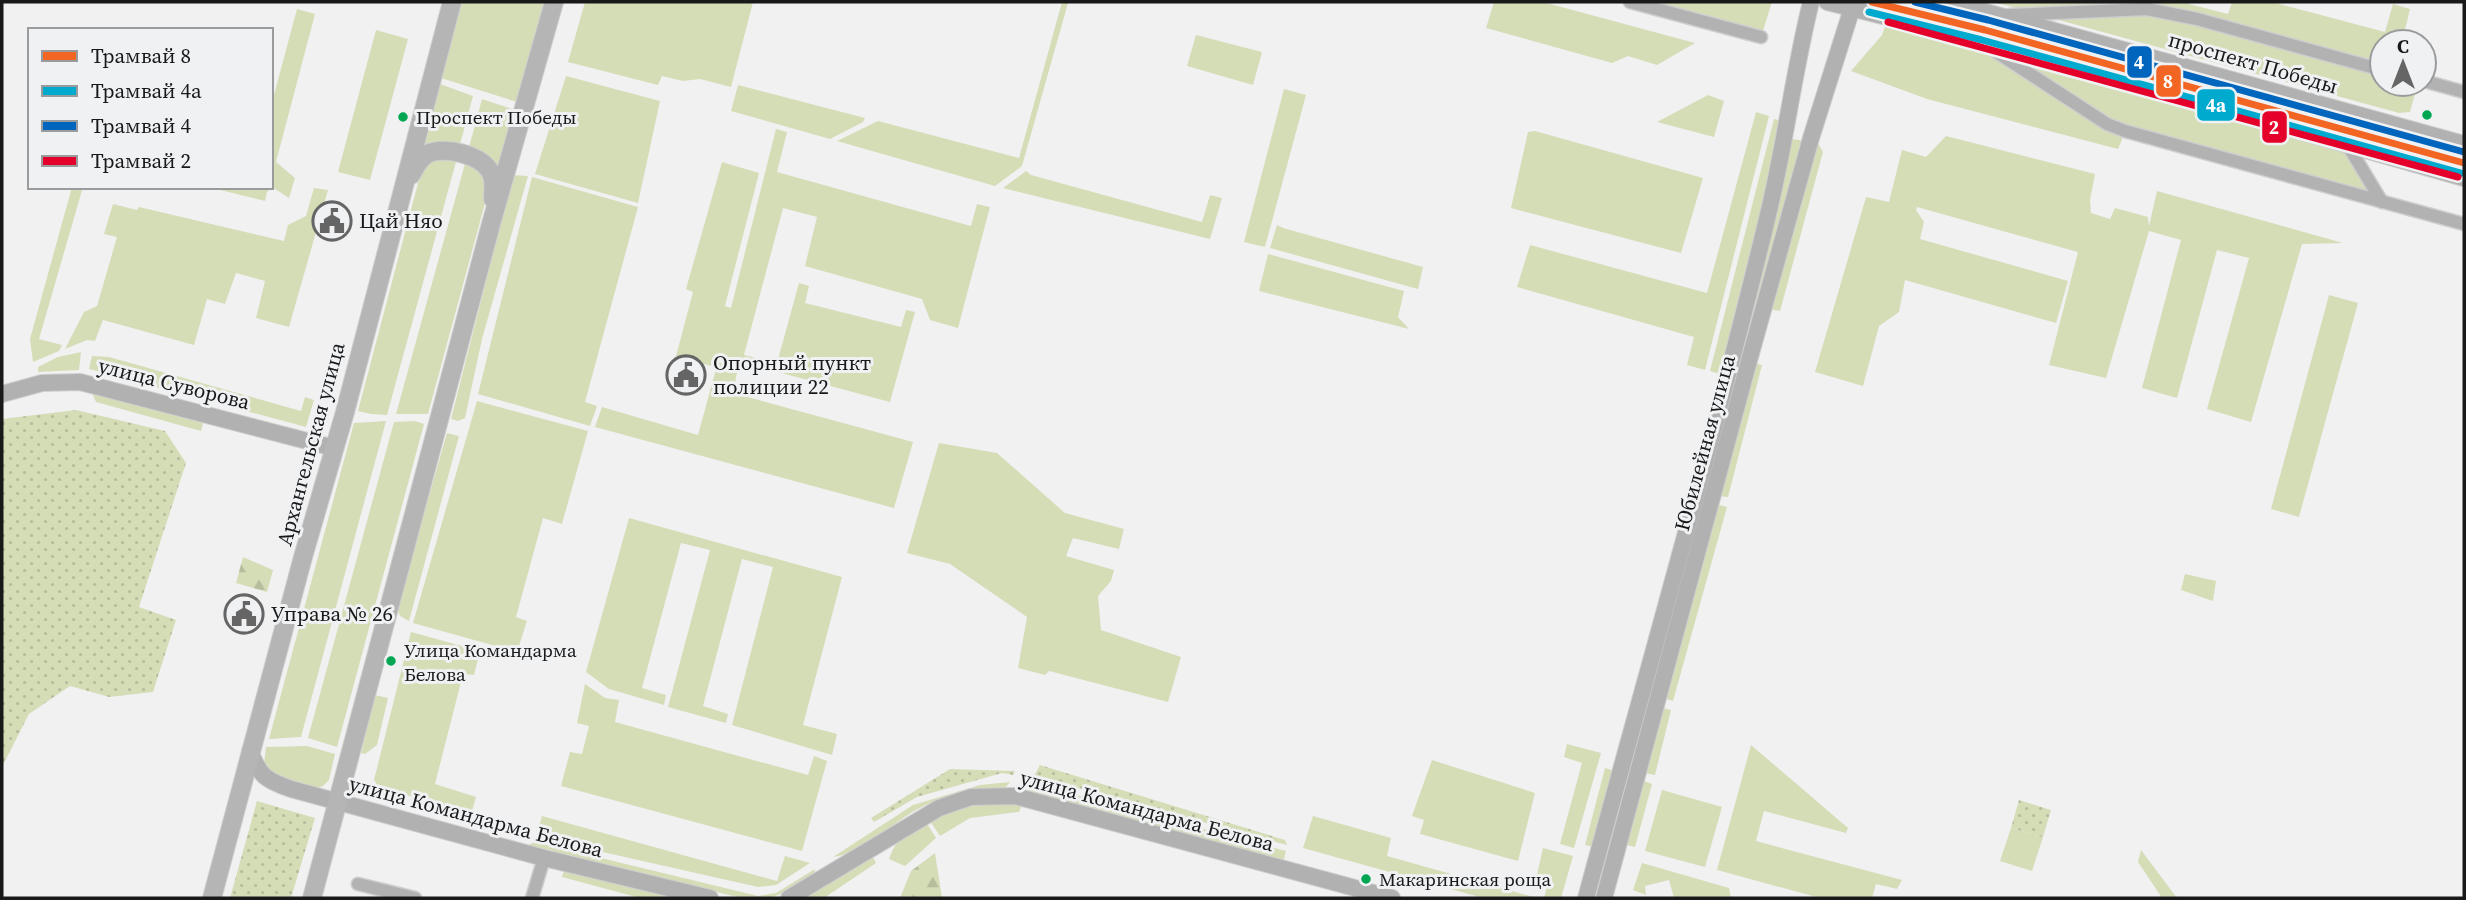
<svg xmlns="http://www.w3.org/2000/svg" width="2466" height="900" viewBox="0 0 2466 900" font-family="'Source Serif 4',serif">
<defs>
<pattern id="forest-firs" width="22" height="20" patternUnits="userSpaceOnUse" patternTransform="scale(1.75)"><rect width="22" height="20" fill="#d5ddb7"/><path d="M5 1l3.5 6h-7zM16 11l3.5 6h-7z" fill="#b6bd9d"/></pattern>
<pattern id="park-dots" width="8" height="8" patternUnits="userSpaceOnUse" patternTransform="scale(1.75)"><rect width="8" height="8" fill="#d5ddb7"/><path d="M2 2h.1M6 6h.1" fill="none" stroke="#b6bd9d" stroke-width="1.8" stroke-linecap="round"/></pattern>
</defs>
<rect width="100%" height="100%" fill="#f1f1f2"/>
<!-- grass -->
<g fill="#d5ddb7">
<path d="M462 2H544L517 102 441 78Z"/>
<path d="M585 2H753L731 87 700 79 683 81 662 76 658 85 568 62Z"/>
<path d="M1062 2 1068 3 1022 166 995 186 837 141 878 121 1019 158Z"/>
<path d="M1494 2H1543L1695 43 1657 65 1628 56 1612 63 1486 28Z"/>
<path d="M1630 2H1772L1761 37Z"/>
<path d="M1992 2H2142L2017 8Z"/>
<path d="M2149 2H2189V4L2228 14 2232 2H2272L2385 32 2393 4 2410 9 2402 42H2382V70L2147 9Z"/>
<path d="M297 9 315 14 276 162 295 178 289 198 272 187 267 192 265 201 208 187H271V106Z"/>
<path d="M2144 15 2180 21 2382 77V84H2407L2417 87 2410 112 2399 113 2055 19Z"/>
<path d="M1888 18 2347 144 2382 202 2125 132 2118 149 1927 99 1851 71 1882 35Z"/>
<path d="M376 30 408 39 370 180 338 172Z"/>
<path d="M1196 35 1262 52 1253 85 1187 66Z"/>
<path d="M566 76 660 101 638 203 535 174Z"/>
<path d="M440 84 473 96 459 148 421 150Z"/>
<path d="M738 85 865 118 863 122 830 139 731 111Z"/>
<path d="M1284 89 1306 95 1265 247 1244 242Z"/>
<path d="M1708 95 1724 101 1714 137 1657 122Z"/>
<path d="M482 99 515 110 498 176 468 151Z"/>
<path d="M1756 112 1769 116 1705 370 1687 365 1694 337 1517 287 1530 245 1707 293Z"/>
<path d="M1774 119 1782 121 1724 375 1710 371Z"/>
<path d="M776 129 787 132 777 172 971 226 977 204 990 207 958 328 930 320 922 299 805 266 817 217 783 208 744 355 777 363 799 283 809 286 805 303 901 327 906 310 915 312 890 402 714 355 711 366 676 356 693 292 686 289 722 162 759 173 725 306 731 308Z"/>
<path d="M1535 131 1703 178 1681 253 1511 208 1528 132Z"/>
<path d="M1946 136 2095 174 2090 200 2091 213 2110 219 2115 208 2148 217 2149 226 2157 191 2343 243 2302 244 2251 422 2207 409 2249 258 2217 250 2177 398 2142 388 2181 240 2149 231 2106 378 2049 365 2078 252 1917 207 1916 210 1924 222 1920 239 2068 281 2056 323 1905 280 1899 312 1879 326 1863 386 1815 372 1866 197 1889 202 1902 150 1926 157Z"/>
<path d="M1788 138 1804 141 1746 350 1740 349Z"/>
<path d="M1816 140 1823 152 1780 311 1768 309Z"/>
<path d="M457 158 387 415 371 414 358 411 422 168 429 159Z"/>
<path d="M466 160 483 169 488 192 428 414H396Z"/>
<path d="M1026 171 1031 175 1202 222 1210 195 1222 198 1210 239 1003 188Z"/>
<path d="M513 175 528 176 482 339 465 418 458 421 451 419Z"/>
<path d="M532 177 638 207 585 402 597 406 590 426 478 394Z"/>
<path d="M72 187H83L39 339 62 345 59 351 33 362 30 339Z"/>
<path d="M314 188 328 190 289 327 256 318 265 281 236 273 225 304 207 299 194 345 103 320 95 341 87 340 65 349 84 312 97 306 117 237 104 234 113 204 137 210 139 207 284 241 288 225 306 216Z"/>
<path d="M1277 225 1283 228 1423 267 1418 289 1270 248Z"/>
<path d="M1268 254 1404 291 1398 317 1409 329 1259 291Z"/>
<path d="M2329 295 2358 303 2299 517 2271 509Z"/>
<path d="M81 352 79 370 38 372V367L58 357Z"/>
<path d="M92 356 109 357 301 411 305 397 314 400 306 427 89 369Z"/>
<path d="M718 362 738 368 733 393 913 442 894 508 595 427 602 407 698 435Z"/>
<path d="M1754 363 1762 365 1728 497 1718 496Z"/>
<path d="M92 393 203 423 201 431 96 402Z"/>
<path d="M477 401 588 431 562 524 543 518 516 617 527 621 517 652 413 623Z"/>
<path d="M386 421 301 737 269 739 354 423Z"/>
<path d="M415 421 424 424 337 747 308 738 394 422Z"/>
<path d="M447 433 459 436 409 621 400 616 397 608Z"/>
<path d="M939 443 997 453 1065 513 1124 529 1119 549 1073 538 1066 556 1114 570 1111 581 1098 596 1101 630 1181 657 1168 702 1049 671 1045 675 1018 668 1027 617 950 564 907 553Z"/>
<path d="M1716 504 1727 507 1673 701 1664 698Z"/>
<path d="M629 518 842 577 803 725 837 734 832 755 732 725 773 567 742 559 703 706 728 714 726 723 668 707 710 550 681 543 642 688 666 695 664 705 609 689 586 672Z"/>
<path d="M2185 574 2216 581 2213 601 2181 590Z"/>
<path d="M411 632 480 651 474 675 463 674 435 784 476 797 471 814 379 787 374 780Z"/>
<path d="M585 684 605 698 619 700 615 722 808 775 814 756 827 761 802 851 561 786 570 752 582 754 589 726 577 723Z"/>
<path d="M375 695 388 698 377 745 365 754 361 753Z"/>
<path d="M1662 708 1671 710 1655 775 1645 773Z"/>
<path d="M1567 744 1601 753 1574 848 1560 844 1582 763 1564 757Z"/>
<path d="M1751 745 1848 828 1846 833 1764 811 1756 841 1902 880 1897 889 1876 884 1872 898H1820L1717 870Z"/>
<path d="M307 746 335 754 329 780 323 786 316 788 274 776 264 764 266 747Z"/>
<path d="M1432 760 1535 793 1518 861 1420 834 1424 820 1412 816Z"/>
<path d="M1605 768 1615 771 1594 847 1585 845Z"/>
<path d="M1644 781 1652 784 1635 847 1627 845Z"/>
<path d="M1010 782 1005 788C973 788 942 795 914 811 889 826 863 853 833 857L913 805 980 785Z"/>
<path d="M1031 783 1286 851 1283 863 1028 796Z"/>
<path d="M1662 790 1722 807 1705 867 1645 851Z"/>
<path d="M985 800 1023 802 1019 812 970 818 940 836 930 821 952 809Z"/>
<path d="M542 816 777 881 785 856 810 863 776 885 758 887 536 837Z"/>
<path d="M1313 816 1391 838 1387 856 1537 898H1483L1303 848Z"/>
<path d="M926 822 936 838 905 866 889 859C897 837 905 834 926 822Z"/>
<path d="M2011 828 2043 837 2032 871 2000 861Z"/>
<path d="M535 842 758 896 776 893 815 869 814 875 786 892 770 898H741L528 845Z"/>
<path d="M1543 848 1573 856 1561 898H1544L1548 883 1536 879Z"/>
<path d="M2141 850 2177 898H2162L2138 862Z"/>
<path d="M872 855 876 863 824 898H802Z"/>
<path d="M1642 863 1729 888 1731 898H1674L1669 880 1645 886 1646 895 1633 890Z"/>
<path d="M565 867 685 898H640L562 877Z"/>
</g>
<!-- forest -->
<g fill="url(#forest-firs)">
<path d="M243 557 273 570 267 592 236 583Z"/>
<path d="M935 853 942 898H900L911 871Z"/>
</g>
<!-- park -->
<g fill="url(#park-dots)">
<path d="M76 410 165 431 186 463 139 607 176 620 153 692 109 697 70 686 29 714 2 767V419Z"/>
<path d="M1040 765 1285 840 1287 845 1034 776Z"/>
<path d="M950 769 1015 771 1013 775 1002 773 917 797 874 822 871 818Z"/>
<path d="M2019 800 2051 810 2043 837 2011 828Z"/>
<path d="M257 801 315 818 291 898H230Z"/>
</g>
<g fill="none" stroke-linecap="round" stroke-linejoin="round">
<!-- street casing -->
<g stroke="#cececf" stroke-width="15">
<g id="street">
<path d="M1630 2 1761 37"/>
<path d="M2009 15 2147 9 2197 19 2382 70"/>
<path d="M1987 46 2107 124 2125 131 2464 224"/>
<path d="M2424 81 2464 92"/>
<path d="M2347 144 2382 202"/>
<path d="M358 884 415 898"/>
<path d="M532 898 544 858"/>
</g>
</g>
<!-- secondary casing -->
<g stroke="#cececf" stroke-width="18">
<g id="secondary">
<path d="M1827 2 1978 40 2464 178"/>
<path d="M1950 2 2464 144"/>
<path d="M2 394 42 383 80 382 334 448"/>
<path d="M250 751C260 776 265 780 291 789L544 858 710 898"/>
<path d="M789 898 939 808 971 797 1015 796 1392 898"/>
<path d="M1586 898C1647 672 1712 447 1767 219 1785 147 1793 74 1811 2"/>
<path d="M1604 898 1750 357 1811 138 1854 2"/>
</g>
</g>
<!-- primary casing -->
<g stroke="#cececf" stroke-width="20">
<g id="primary">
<path d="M411 175C415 167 419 159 427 154 444 145 482 155 491 173 495 181 493 190 493 199"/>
<path d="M212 898 303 557 345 412 452 2"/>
<path d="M312 898 491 224 554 2"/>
</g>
</g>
<!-- street -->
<use href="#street" stroke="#b2b2b2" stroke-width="12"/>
<!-- secondary -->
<use href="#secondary" stroke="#b1b1b1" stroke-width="16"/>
<!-- primary -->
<use href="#primary" stroke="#b5b5b5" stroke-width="18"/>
<!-- tram-1 casing -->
<g stroke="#f0f1f3" stroke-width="12">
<path id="tram-1" d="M1872 2 1985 30 2464 163"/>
</g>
<!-- tram-2 casing -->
<g stroke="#f0f1f3" stroke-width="12">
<path id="tram-2" d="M1869 12 1982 40 2461 173"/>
</g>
<!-- tram-3 casing -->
<g stroke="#f0f1f3" stroke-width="12">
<path id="tram-3" d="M1915 2 1988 20 2464 152"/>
</g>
<!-- tram-4 casing -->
<g stroke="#f0f1f3" stroke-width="12">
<path id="tram-4" d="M1888 22 2458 177"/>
</g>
<!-- tram-1 -->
<use href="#tram-1" stroke="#f26522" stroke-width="7"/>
<!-- tram-2 -->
<use href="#tram-2" stroke="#00a9ce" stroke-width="7"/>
<!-- tram-3 -->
<use href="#tram-3" stroke="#0065bd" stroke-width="7"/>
<!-- tram-4 -->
<use href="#tram-4" stroke="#e4002b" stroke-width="7"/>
</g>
<!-- icons -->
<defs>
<g id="civic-ring" transform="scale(2.0125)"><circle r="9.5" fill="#f0f1f3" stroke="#656566" stroke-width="1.5"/><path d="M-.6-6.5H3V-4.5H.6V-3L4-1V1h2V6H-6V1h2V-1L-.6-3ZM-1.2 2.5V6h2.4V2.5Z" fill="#656566"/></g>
</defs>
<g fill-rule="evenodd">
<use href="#civic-ring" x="332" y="221"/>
<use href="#civic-ring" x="686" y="375"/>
<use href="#civic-ring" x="244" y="614"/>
</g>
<!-- markers -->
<g fill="#00a651" stroke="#f0f1f3" stroke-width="2.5">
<circle cx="2427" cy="115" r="6"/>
<circle cx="403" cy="117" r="6"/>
<circle cx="391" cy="661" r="6"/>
<circle cx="1366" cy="879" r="6"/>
</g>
<g text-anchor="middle" stroke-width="6" stroke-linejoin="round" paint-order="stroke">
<!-- bus labels -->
<g font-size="19" fill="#19191a" stroke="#f0f1f3" text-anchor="start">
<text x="416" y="124">Проспект Победы</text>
<text x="404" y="657">Улица Командарма<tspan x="404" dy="24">Белова</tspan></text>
<text x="1379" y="886">Макаринская роща</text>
</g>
<!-- street labels -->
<g font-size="21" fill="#19191a" stroke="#f0f1f3">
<text transform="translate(2253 63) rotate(16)" y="7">проспект Победы</text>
<text transform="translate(174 384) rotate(14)" y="7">улица Суворова</text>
<text transform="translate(1705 443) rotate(-75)" y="7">Юбилейная улица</text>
<text transform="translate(311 444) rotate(-75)" y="7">Архангельская улица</text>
<text transform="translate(1147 811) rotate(15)" y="7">улица Командарма Белова</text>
<text transform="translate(476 817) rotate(15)" y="7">улица Командарма Белова</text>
</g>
<!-- poi labels -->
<g font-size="21" fill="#19191a" stroke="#f0f1f3" text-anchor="start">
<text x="359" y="228">Цай Няо</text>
<text x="713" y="370">Опорный пункт<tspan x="713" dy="24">полиции 22</tspan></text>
<text x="271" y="621">Управа № 26</text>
</g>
</g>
<g stroke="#f0f1f3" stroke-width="2.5">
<rect x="2126" y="45" width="27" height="34" rx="7" fill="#0065bd"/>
<rect x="2155" y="64" width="27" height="34" rx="7" fill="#f26522"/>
<rect x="2196" y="88" width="40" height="34" rx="7" fill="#00a9ce"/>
<rect x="2261" y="110" width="27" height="34" rx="7" fill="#e4002b"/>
</g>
<g font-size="19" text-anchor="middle" font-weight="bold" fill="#fff">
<text x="2139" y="69">4</text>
<text x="2168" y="88">8</text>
<text x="2216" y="112">4а</text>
<text x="2274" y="134">2</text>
</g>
<!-- border -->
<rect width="2466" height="900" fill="none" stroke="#19191a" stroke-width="7"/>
<!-- legend -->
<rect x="28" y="28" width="245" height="161" fill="#f0f1f3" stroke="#9a9b9c" stroke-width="2"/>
<rect x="42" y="51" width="35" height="10" fill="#f26522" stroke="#9a9b9c" stroke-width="2"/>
<text x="91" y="63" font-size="21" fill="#19191a">Трамвай 8</text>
<rect x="42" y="86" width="35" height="10" fill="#00a9ce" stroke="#9a9b9c" stroke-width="2"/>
<text x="91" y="98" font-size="21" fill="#19191a">Трамвай 4а</text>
<rect x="42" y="121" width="35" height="10" fill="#0065bd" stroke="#9a9b9c" stroke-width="2"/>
<text x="91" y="133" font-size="21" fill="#19191a">Трамвай 4</text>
<rect x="42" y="156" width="35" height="10" fill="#e4002b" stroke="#9a9b9c" stroke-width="2"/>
<text x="91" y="168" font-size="21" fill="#19191a">Трамвай 2</text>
<!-- north arrow -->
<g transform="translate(2403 63)"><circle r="33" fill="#f0f1f3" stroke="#9a9b9c" stroke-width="2"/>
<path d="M0-5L12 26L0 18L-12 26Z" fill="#656566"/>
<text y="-10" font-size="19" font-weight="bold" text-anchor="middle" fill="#19191a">С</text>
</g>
</svg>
